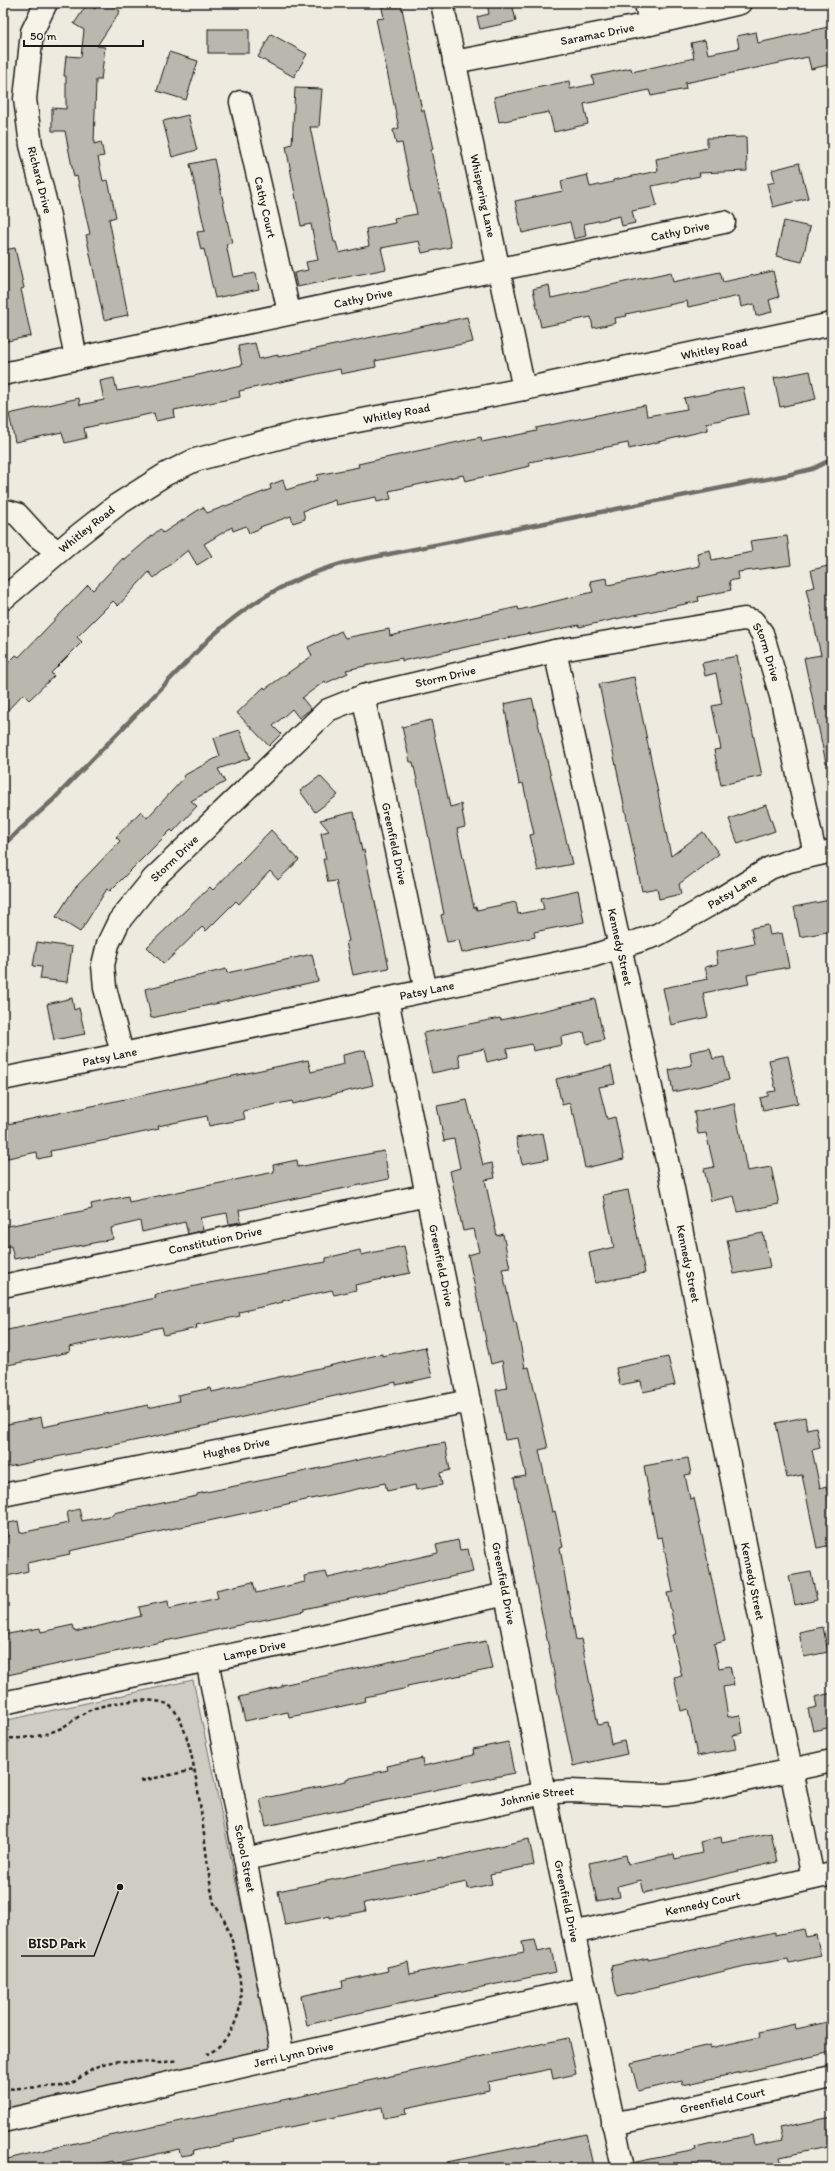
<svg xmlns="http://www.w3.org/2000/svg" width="835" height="2171" viewBox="0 0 835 2171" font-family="Itim,sans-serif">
<rect width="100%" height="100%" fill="#eeeae0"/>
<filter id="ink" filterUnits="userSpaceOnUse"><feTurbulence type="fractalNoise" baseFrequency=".025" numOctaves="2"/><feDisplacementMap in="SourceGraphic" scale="8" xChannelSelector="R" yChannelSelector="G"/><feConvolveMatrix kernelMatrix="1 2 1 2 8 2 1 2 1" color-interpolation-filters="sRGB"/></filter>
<g filter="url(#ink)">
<!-- green -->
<path fill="#cfccc3" stroke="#767470" d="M193 1680 272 2052 3 2109V1721Z"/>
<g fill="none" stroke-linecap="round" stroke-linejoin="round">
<!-- stream -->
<path stroke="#6f6d69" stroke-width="4.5" d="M3 845 53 800 210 638C251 601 290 578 344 563L787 475 812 469 832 459"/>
</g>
<!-- building -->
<g fill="#bab7af" stroke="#1c1c1c">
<path d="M99 3H109L120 11 97 46 105 47 101 80H96L94 144 101 142 104 156 98 157 103 181 108 180 116 217 109 219 128 315 104 320 86 235 90 234 77 176 74 177 65 131H52V108L66 109V76H64L66 56 81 57 84 30 74 24 87 4 95 9Z"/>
<path d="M381 3H401L422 111 424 110 433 149 431 150 451 247 422 253 419 241 381 248 386 269 297 287 294 273 308 270 306 262 318 260 311 224 301 226 286 146 292 144 295 88 322 89 319 127H310L334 242H336L339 253 369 246 366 229 395 223 394 218 417 214 402 143 396 144 393 130 399 128 376 19 384 18Z"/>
<path d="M487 3H512L516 21 480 29 477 17 489 14Z"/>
<path d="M828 27 832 43V64L811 69 808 57 685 83 686 89 651 96 649 90 584 104 588 124 554 132 549 112 499 122 494 97 569 81 570 89 594 84 592 76 631 68 632 72 694 58 691 43 705 40 708 54 739 48 737 36 756 32 758 43Z"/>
<rect x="208" y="29" width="41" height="24"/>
<path d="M271 34 307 54 294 77 258 57Z"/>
<path d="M169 52 198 61 186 100 157 91Z"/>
<path d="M188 115 197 150 172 157 163 121Z"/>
<path d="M746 137 747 171 699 173 700 176 652 186 657 206 632 211 635 223 622 226 620 216 584 224 586 236 574 239 570 222 522 233 515 201 563 191 561 181 587 175 590 187 613 182V180L658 171 656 159 707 148V138Z"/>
<path d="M214 159 232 243 226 244 233 277 256 273 259 289 215 298 204 249 201 250 197 232 205 231 190 164Z"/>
<path d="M799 163 808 198 773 207 767 184 775 182 772 170Z"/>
<path d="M784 221 810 227 802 262 776 256Z"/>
<path d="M15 248 24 288 21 289 31 336 3 342V250Z"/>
<path d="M773 271 779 297 769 300 772 312 756 316 754 304 741 307 739 296 688 307 687 301 626 314 627 316 615 318 616 323 593 328 591 317 541 327 533 289 549 285 551 298 671 272 673 282 720 272 723 282Z"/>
<path d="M467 317 473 342 375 361 376 367 341 374 340 369 239 391 240 397 174 410 175 417 156 421 154 413 84 428 86 438 65 443 62 432 15 442 9 414 79 398 80 405 104 400 100 381 114 378 117 391 139 387 140 388 242 365 238 346 255 343 259 359 278 355V357Z"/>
<path d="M810 371 816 399 780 407 774 378Z"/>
<path d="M743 387 749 414 706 423 708 430 629 449 628 443 529 462 530 466 465 481 463 475 389 491 391 499 377 502 376 497 336 505 335 500 303 511 305 519 293 523 291 516 260 527 261 528 249 533 246 526 233 531 232 527 204 544 212 556 197 565 188 550 154 578 149 572 118 606 113 601 77 637 82 642 51 673 54 676 29 700 23 694 3 715V668L16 655 19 657 88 585 93 590 123 558 124 560 160 529 163 533 203 507 207 513 271 489 270 485 283 480 286 490 318 480 317 475 359 467 358 464 481 437 482 442 537 431 536 428 645 405 647 416 687 409 684 398Z"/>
<path d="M787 536 791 565 738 572 739 579 729 581 731 590 698 597 699 601 579 627V625L530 635V633L402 661V658L346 670 348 673 326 683 325 681 302 698 311 709 299 718 292 709 273 726 281 734 269 746 237 713 264 687 265 689 312 656 308 647 341 631 345 638 389 629 390 636 518 607 519 610 593 592 590 581 607 578 608 585 700 566 697 553 710 550 712 560 752 552 750 541Z"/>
<path d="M832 565V762L826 763 804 658 821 655 806 589 815 587 811 570Z"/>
<path d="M737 656 762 776 721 785 714 750 721 749 712 706 722 704 716 673 705 676 702 663Z"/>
<path d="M634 677 671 856 703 832 719 854 679 884 681 894 659 899 657 888 642 891 599 684Z"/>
<path d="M532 698 572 864 538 871 530 835 534 834 523 783 519 784 504 704Z"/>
<path d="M431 720 450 807 461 804 465 827 457 829 474 908 476 907 477 910 516 902 518 914 544 909 541 898 578 890 584 922 534 932 535 937 462 953 459 940 447 942 441 915 444 914 420 794 413 762H410L402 727Z"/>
<path d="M240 730 250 758 218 769 225 782 191 801 197 806 173 832 171 830 110 891 107 889 80 932 56 917 74 889 120 841 116 837 141 811 147 818 184 778 183 776 220 756 214 738Z"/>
<path d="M320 776 338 795 315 812 300 791Z"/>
<path d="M766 805 775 831 738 844 729 819Z"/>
<path d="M354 812 362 851 364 850 389 968 353 975 346 942 349 941 336 881 328 882 323 859H326L321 833 329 831 320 820Z"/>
<path d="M271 830 299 860 278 880 270 871 239 904 236 901 206 931 202 927 164 964 147 947 210 887 213 890Z"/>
<path d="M830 900 832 931 800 937 794 907Z"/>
<path d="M768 925 770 935 782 933 789 967 747 975 749 984 703 993 708 1017 671 1025 663 988 708 979 705 967 718 964 716 952 754 944 751 928Z"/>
<path d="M37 942 72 947 67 982 40 979 42 967 33 966Z"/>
<path d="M312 954 318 981 151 1018 145 989 226 969 227 973Z"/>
<path d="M72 998 74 1010 79 1008 85 1034 54 1040 47 1004Z"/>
<path d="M595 999 604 1040 587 1044 584 1032 561 1037 562 1045 533 1051 532 1044 507 1049 508 1057 487 1062 484 1049 458 1054 461 1067 432 1073 423 1033 500 1018 501 1020Z"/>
<path d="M710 1048 713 1059 724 1057 729 1080 673 1092 669 1070 692 1065 690 1052Z"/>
<path d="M365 1050 373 1085 293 1104 292 1101 243 1111 245 1119 209 1126 207 1116 158 1126 159 1129 117 1138 50 1151 51 1156 38 1159 37 1152 3 1159V1125L308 1060 311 1072 344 1064 343 1055Z"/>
<path d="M788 1056 798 1103 763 1110 760 1098 768 1096V1092L776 1091 769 1060Z"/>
<path d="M611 1066 615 1084 599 1087 607 1119 615 1117 624 1159 585 1168 574 1114H572L570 1103 562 1105 556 1079Z"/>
<path d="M467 1100 483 1165 492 1163 495 1178 485 1180 497 1236 503 1234 510 1268 502 1269 514 1322H516L525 1368 529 1367 548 1448 539 1450 552 1512 555 1511 563 1547 560 1548 576 1640 581 1639 598 1725 607 1723 611 1744 624 1741 627 1754 573 1766 514 1478 526 1476 518 1438 505 1440 496 1390 507 1388 502 1361 491 1364 468 1255 479 1252 474 1229 463 1231 450 1171 460 1168 454 1139 444 1141 437 1106Z"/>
<path d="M734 1103 747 1171 771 1167 779 1204 738 1212 734 1196 711 1201 704 1169 714 1167 706 1133 698 1134 694 1112Z"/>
<path d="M543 1133 548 1159 522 1164 516 1138Z"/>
<path d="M384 1151 389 1179 239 1210 241 1222 229 1224 227 1213 200 1218 203 1230 188 1234 185 1222 142 1232 140 1221 111 1228 113 1239 14 1259 11 1246 3 1247V1227L92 1209 91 1204 128 1196 129 1202 274 1172 273 1165 297 1160 298 1167Z"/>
<path d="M628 1190 645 1273 595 1283 589 1253 614 1247 603 1195Z"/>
<path d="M763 1233 770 1267 734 1274 727 1240Z"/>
<path d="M404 1246 410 1273 355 1285 356 1290 334 1295 332 1290 282 1301 283 1302 239 1312 240 1316 196 1325 197 1328 164 1335 162 1327 69 1347 70 1352 3 1366V1331L156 1298 155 1295 209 1283 326 1262V1258L360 1250 361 1255Z"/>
<path d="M425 1347 432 1377 396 1385V1382L186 1430 3 1468V1425L41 1417 43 1427 148 1405V1408L179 1401 178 1395 211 1388 212 1392 382 1354V1356Z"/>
<path d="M668 1357 675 1385 643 1392 641 1381 620 1385 616 1368Z"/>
<path d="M805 1417 807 1429 816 1427 820 1448 812 1450 820 1488 826 1486 832 1515V1545L817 1548 802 1475 787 1478 776 1423Z"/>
<path d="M445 1443 450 1470 440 1473 442 1485 416 1490 415 1485 387 1491 385 1483 69 1551 70 1554 27 1563 28 1571 7 1576 3 1565V1537L8 1536 5 1524 18 1521 20 1533 69 1523 67 1512 79 1509 82 1521 113 1515V1513L197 1496V1494L420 1447Z"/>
<path d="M688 1458 691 1474 685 1475 690 1499 694 1498 725 1641 714 1644 719 1668 730 1666 734 1685 723 1687 728 1717 740 1715 743 1733 733 1735 736 1749 697 1756 688 1709 681 1711 674 1677 682 1676 672 1635 676 1634 667 1593 673 1592 662 1537 657 1538 644 1466Z"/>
<path d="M458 1540 460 1550 468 1549 473 1572 304 1609V1611L3 1676V1635L40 1628 41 1632 73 1625 75 1632 141 1616 139 1607 168 1601 169 1609 218 1598 216 1590 253 1582 256 1593 305 1582 304 1576 326 1572 328 1578 438 1553 436 1545Z"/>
<path d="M811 1572 817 1600 795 1605 789 1576Z"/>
<path d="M823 1627 828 1652 804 1657 799 1632Z"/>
<path d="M486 1641 492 1669 407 1686 408 1688 365 1697 366 1701 320 1711 289 1717 288 1712 245 1721 239 1697 282 1687V1685Z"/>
<path d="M832 1693V1727L813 1731 808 1709 817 1707 815 1697Z"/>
<path d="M508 1742 514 1773 266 1826 260 1799 346 1781V1779L388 1770 387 1766 422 1758 423 1766 474 1755 473 1749Z"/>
<path d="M771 1833 777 1862 644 1893 641 1880 618 1886 620 1897 597 1901 589 1863 626 1855 628 1864 674 1854 675 1859 702 1853 700 1842 721 1837 722 1843Z"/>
<path d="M529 1839 534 1865 490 1874 492 1884 468 1889 467 1882 364 1903 366 1911 330 1918V1916L285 1925 278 1891 442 1857 443 1859Z"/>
<path d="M804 1929 806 1937 816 1935 821 1956 789 1963 788 1959 745 1966 617 1997 611 1966 648 1958V1960L775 1932V1935Z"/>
<path d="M535 1940 538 1952 551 1949 556 1972 384 2007 307 2025 301 1996 343 1987 342 1981 388 1971 387 1967 408 1962 410 1974 524 1952 522 1942Z"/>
<path d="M832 2021V2052L683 2085 682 2081 638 2091 631 2063 710 2045V2048L760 2037 759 2032 795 2024 796 2029Z"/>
<path d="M568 2038 576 2074 553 2079 551 2069 488 2082 489 2090 406 2108 407 2114 384 2118 382 2107 234 2139 235 2142 193 2151 194 2154 181 2156 179 2149 114 2164 113 2161 79 2168H3V2160L66 2145 321 2092V2091Z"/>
<path d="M832 2117V2146L780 2157 782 2165 766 2168H637L636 2162 696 2150 695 2147 752 2135 754 2146 782 2140 779 2128Z"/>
<path d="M586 2134 593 2166 584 2168H448L447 2162Z"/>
</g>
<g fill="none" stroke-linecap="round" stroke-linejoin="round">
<!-- minor casing -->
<g stroke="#1c1c1c" stroke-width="25">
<g id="minor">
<path id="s1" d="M46 3 32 32 25 99 31 145 49 216 76 359"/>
<path id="s2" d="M442 3 524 389"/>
<path d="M646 3 650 24"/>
<path id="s3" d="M454 62 650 24 740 3"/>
<path id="s4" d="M241 102 289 312"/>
<path id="s5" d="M3 374 724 222"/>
<path d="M3 510 17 514 38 537 58 552"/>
<path id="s6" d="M3 599 75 538 117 505 166 474 195 460 305 431 524 389 832 324"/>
<path id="s7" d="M555 651 670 1174 813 1878"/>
<path id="s8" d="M363 696 426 991"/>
<path id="s9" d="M387 999 469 1401 544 1793 623 2168"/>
<path id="s10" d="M122 1053 105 988 103 965 108 944 119 921 153 879 328 710 363 696 555 651 744 619 753 621 762 633 781 696 815 854"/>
<path id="s11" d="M3 1079 592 956 657 935 715 902 770 868 789 861 832 851"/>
<path id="s12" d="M3 1286 427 1195"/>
<path id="s13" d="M3 1495 469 1401"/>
<path id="s14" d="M207 1660 283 2057"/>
<path id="s15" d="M3 1703 308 1639 506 1594"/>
<path id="s16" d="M245 1859 544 1793 570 1791 666 1795 691 1792 832 1761"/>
<path id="s17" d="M573 1933 832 1874"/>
<path id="s18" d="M3 2121 585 1988"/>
<path id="s19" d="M613 2124 832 2077"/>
</g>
</g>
<!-- path -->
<g stroke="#1c1c1c" stroke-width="2.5" stroke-dasharray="4 3" stroke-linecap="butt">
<path d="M3 1738C22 1739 42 1737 59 1729 70 1724 79 1715 90 1710 106 1703 150 1696 167 1704 199 1720 204 1866 214 1903 216 1908 221 1913 223 1918 235 1942 243 1980 240 2006 237 2025 224 2047 207 2054"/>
<path d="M141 1781 194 1770"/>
<path d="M3 2089 63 2086 74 2082 93 2068 106 2063 120 2061 160 2063 178 2060"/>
</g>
<!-- minor -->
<use href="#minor" stroke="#f7f3e8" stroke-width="22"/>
</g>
</g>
<g text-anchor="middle" stroke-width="3" stroke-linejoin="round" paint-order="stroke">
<!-- street labels -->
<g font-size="12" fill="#1c1c1c" stroke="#f7f3e8">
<text dy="4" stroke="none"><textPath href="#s3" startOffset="146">Saramac Drive</textPath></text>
<text dy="4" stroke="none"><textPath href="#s1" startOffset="182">Richard Drive</textPath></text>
<text dy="4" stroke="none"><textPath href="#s2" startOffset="197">Whispering Lane</textPath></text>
<text dy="4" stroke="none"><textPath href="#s4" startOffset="108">Cathy Court</textPath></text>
<text dy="4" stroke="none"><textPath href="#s5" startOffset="692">Cathy Drive</textPath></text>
<text dy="4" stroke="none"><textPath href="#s5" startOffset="368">Cathy Drive</textPath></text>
<text dy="4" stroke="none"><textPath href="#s6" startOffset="769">Whitley Road</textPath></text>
<text dy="4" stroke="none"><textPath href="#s6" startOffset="445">Whitley Road</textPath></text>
<text dy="4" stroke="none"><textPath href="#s6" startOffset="109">Whitley Road</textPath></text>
<text dy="4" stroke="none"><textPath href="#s10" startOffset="905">Storm Drive</textPath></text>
<text dy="4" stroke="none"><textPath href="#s10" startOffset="557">Storm Drive</textPath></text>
<text dy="4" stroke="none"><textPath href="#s8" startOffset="151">Greenfield Drive</textPath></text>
<text dy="4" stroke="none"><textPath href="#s10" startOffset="221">Storm Drive</textPath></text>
<text dy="4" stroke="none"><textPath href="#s11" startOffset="757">Patsy Lane</textPath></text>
<text dy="4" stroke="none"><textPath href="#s7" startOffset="303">Kennedy Street</textPath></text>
<text dy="4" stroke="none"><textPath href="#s11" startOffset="433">Patsy Lane</textPath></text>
<text dy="4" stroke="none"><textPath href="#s11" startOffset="109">Patsy Lane</textPath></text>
<text dy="4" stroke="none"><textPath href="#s12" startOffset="217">Constitution Drive</textPath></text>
<text dy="4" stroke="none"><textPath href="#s7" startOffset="627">Kennedy Street</textPath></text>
<text dy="4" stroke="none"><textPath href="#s9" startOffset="272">Greenfield Drive</textPath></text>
<text dy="4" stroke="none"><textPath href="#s13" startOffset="238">Hughes Drive</textPath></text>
<text dy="4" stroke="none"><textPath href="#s7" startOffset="951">Kennedy Street</textPath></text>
<text dy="4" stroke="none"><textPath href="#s9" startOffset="596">Greenfield Drive</textPath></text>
<text dy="4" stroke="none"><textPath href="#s15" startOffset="257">Lampe Drive</textPath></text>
<text dy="4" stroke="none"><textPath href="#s16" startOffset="299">Johnnie Street</textPath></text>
<text dy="4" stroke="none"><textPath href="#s14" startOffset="202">School Street</textPath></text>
<text dy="4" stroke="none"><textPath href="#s9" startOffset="920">Greenfield Drive</textPath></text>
<text dy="4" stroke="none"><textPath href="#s17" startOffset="133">Kennedy Court</textPath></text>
<text dy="4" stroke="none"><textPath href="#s18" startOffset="298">Jerri Lynn Drive</textPath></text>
<text dy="4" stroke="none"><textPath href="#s19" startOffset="112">Greenfield Court</textPath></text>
</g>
</g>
<!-- callouts -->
<path fill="none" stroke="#1c1c1c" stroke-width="1.5" d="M120 1887L94 1956H21"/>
<circle fill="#1c1c1c" stroke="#f7f3e8" stroke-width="1.5" cx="120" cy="1887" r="4"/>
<g font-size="13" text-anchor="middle" font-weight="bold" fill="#1c1c1c" stroke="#f7f3e8" stroke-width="3" stroke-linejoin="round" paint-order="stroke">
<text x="57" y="1948">BISD Park</text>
</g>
<!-- margin -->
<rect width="835" height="2171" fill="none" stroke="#f7f3e8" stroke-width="16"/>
<rect x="8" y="8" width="819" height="2155" fill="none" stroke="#1c1c1c" stroke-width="1.5" filter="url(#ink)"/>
<!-- scale -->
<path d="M24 40v6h119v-6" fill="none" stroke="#1c1c1c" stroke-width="2"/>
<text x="30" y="40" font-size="12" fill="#1c1c1c" stroke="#f7f3e8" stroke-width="3" paint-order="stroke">50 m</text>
</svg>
